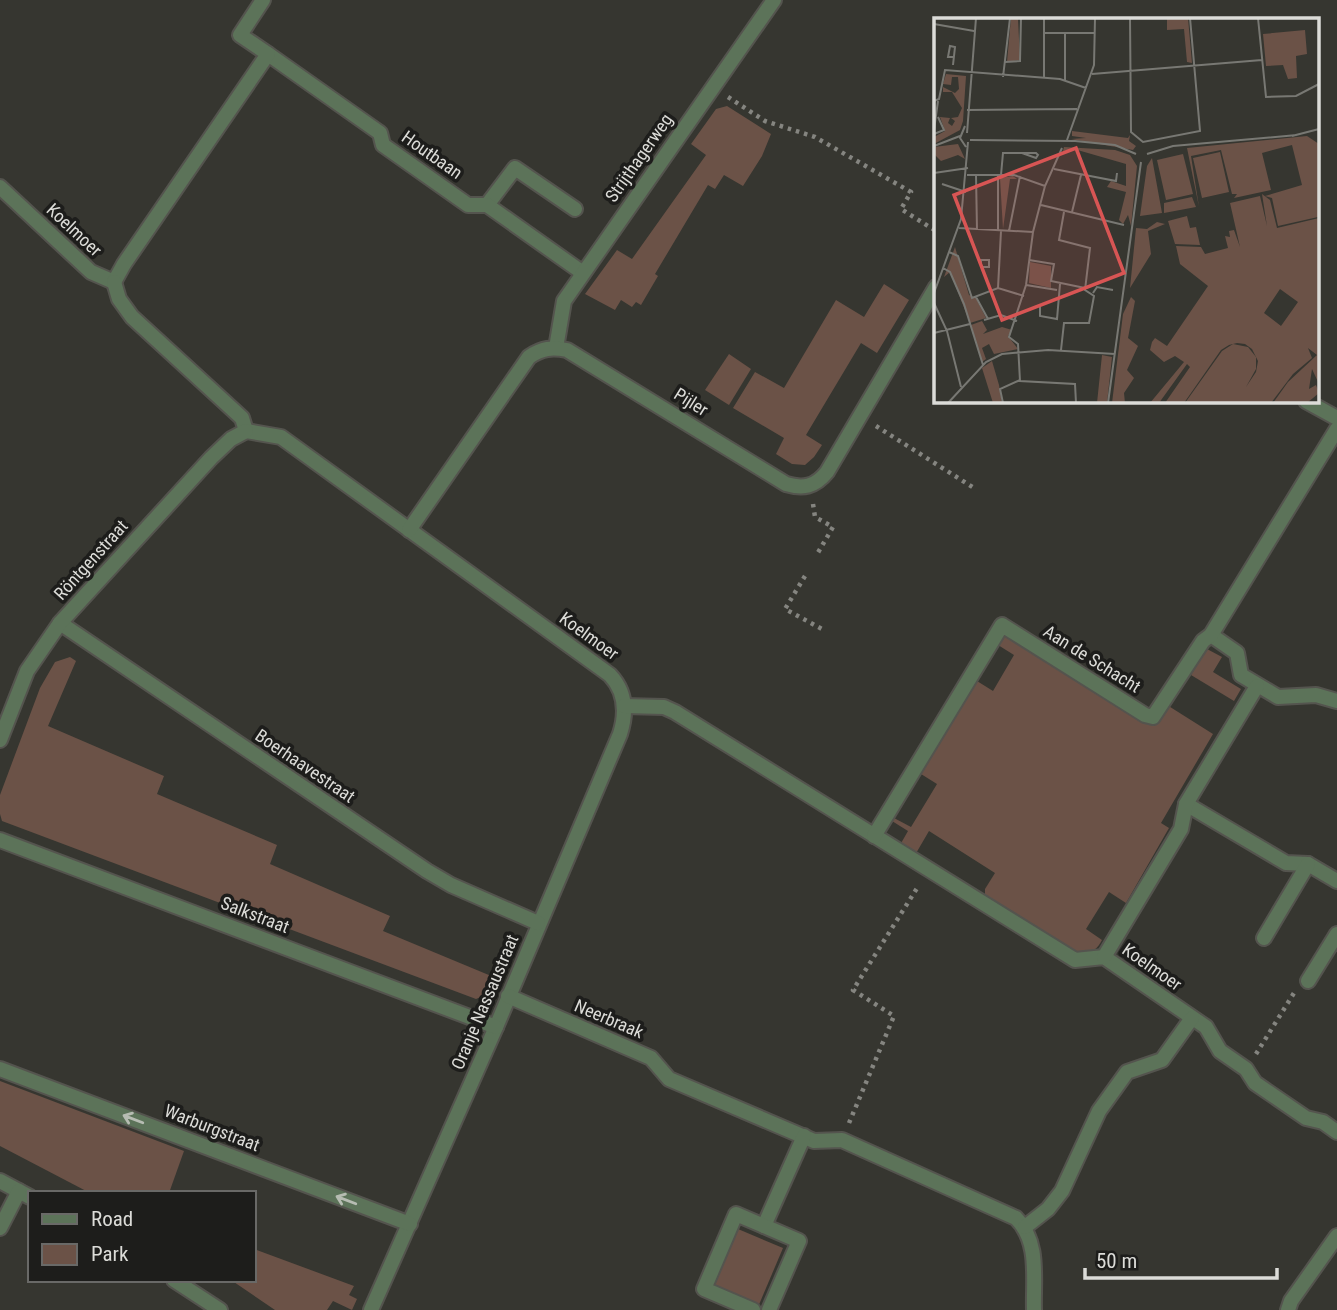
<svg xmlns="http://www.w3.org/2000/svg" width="1337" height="1310" viewBox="0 0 1337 1310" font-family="'Roboto Condensed',sans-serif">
<rect width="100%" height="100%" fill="#363630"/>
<!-- green -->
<g fill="#6b5247">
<path d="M727 106 771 134 762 156 743 186 724 175 715 189 708 185 655 274 658 276 641 305 636 302 632 307 621 300 615 310 585 294 617 250 632 259 706 155 691 144 716 109Z"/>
<path d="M884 284 909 300 877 353 861 343 806 435 822 445 814 457 805 465 792 464 776 454 784 438 733 408 755 372 784 388 836 300 864 317Z"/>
<path d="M729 354 751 369 729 405 705 390Z"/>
<path d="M1004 635 1154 726 1167 705 1213 734 1161 823 1169 828 1126 903 1109 892 1086 929 1102 940C1096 952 1087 956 1074 951L985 896V889L995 873 929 831 915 855 900 845 908 831 892 821 894 818 911 827 937 784 921 774 977 681 993 691 1014 655 998 645Z"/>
<path d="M1207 649 1222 657 1213 672 1241 689 1234 701 1191 675Z"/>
<path d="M70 657 76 661 48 726 164 776 157 794 277 845 270 864 390 916 383 931 496 978 488 994 476 999 2 821 0 814V795L40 688 55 662Z"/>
<path d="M0 1081 184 1151 169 1193H90L0 1146Z"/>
<path d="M738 1229 783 1248 758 1307 713 1287Z"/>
<path d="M254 1249 354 1286 349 1295 357 1299 352 1310 333 1301 327 1310H275L231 1280H254Z"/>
</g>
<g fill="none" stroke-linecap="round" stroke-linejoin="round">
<!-- lane casing -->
<g stroke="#54544e" stroke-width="18">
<g id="lane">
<path d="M487 205 515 168 575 209"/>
<path d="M1186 804 1286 863 1308 864 1337 881"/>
<path d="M1264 938 1308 864"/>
<path d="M1308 981 1337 934"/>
</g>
</g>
<!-- street casing -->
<g stroke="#54544e" stroke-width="18">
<g id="street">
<path d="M268 54 380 133 383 145 468 205H487L583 273"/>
<path d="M0 187 91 272 114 282"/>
<path d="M114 282 124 264 268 54 240 35 263 0"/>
<path d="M114 282 119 299 132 317 242 418 246 431"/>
<path d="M556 348 564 301 774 0"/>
<path d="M1306 401 1337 418"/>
<path d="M246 431 281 437 610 675C626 692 627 712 620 734L496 1027 371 1310"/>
<path d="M409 530 529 357C542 348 552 347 567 350L786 484C803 489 815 487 827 472L936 287"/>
<path d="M60 623 427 871 451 885 538 923"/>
<path d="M1211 635 1237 653 1241 675 1278 697 1316 695 1337 701"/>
<path d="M624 706 664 707 675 712 1075 960 1104 957 1206 1027 1220 1051 1246 1069 1255 1083 1306 1118 1323 1122 1337 1132"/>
<path d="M0 740 27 671 60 623 211 458 231 439 246 431"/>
<path d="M874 836 1002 625 1145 715 1153 717 1203 641 1211 635 1337 429"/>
<path d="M0 840 496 1027"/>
<path d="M1104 957 1181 829 1186 804 1257 686"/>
<path d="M508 996 651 1058 669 1079 814 1141 842 1140 1016 1218C1040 1242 1033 1278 1034 1310"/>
<path d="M0 1069 410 1224"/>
<path d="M0 1181 30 1197"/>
<path d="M764 1226 804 1136"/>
<path d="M1025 1227 1048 1209 1062 1191 1099 1111 1127 1072 1162 1060 1192 1018"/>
<path d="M0 1228 19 1191"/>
<path d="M174 1280 220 1310"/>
<path d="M753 1310 704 1289 736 1214 799 1241 769 1310"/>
<path d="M1288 1310 1291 1301 1337 1236"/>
</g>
</g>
<!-- path -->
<g stroke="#858580" stroke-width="4.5" stroke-dasharray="3.5 5" stroke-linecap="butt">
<path d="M728 97 765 121 815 137 911 192 901 209 936 231"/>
<path d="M876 426 974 488"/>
<path d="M813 504 815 517 833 527 816 556"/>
<path d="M805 576 785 609 822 629 825 627"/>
<path d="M1256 1054 1294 993"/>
<path d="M849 1123 894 1016 853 990 919 885"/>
</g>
<!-- lane -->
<use href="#lane" stroke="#5c7359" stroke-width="14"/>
<!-- street -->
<use href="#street" stroke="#5c7359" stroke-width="14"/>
</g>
<!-- one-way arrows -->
<defs><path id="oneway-shaft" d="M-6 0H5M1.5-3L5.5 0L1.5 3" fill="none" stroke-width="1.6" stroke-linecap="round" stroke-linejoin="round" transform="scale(1.75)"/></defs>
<g stroke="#b6bcb2">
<use href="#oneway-shaft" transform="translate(133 1119) rotate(-159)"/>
<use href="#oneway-shaft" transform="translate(346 1200) rotate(-159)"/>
</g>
<g text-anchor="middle" stroke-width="7" stroke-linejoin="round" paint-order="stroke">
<!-- street labels -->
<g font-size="18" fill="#dcdcd8" stroke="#1d1d1b">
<text transform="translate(432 155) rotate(35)" y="6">Houtbaan</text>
<text transform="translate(639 158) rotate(-55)" y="6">Strijthagerweg</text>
<text transform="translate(74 230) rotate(43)" y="6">Koelmoer</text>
<text transform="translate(691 402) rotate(32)" y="6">Pijler</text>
<text transform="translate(91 560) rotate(-48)" y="6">Röntgenstraat</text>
<text transform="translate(589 636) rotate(36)" y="6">Koelmoer</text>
<text transform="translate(1092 659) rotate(32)" y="6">Aan de Schacht</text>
<text transform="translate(305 766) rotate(34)" y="6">Boerhaavestraat</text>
<text transform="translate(255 915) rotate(21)" y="6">Salkstraat</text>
<text transform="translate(1152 967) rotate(35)" y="6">Koelmoer</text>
<text transform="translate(485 1002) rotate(-67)" y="6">Oranje Nassaustraat</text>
<text transform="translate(609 1019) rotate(23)" y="6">Neerbraak</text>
<text transform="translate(212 1128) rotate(21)" y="6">Warburgstraat</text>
</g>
</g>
<!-- overview -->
<g transform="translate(934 18)">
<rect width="385" height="385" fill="#363630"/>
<path d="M77 0H84L86 42 73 44ZM233 0H254L258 45 253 44 250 11 233 12ZM371 12 373 36 362 38 363 60 354 61 349 47 332 48 329 16ZM12 56 32 58 29 103 26 112 0 126V119L11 113 6 99 16 100 14 105 18 108 21 103 17 100 24 99 28 90 18 74H9V69L21 75 25 71 24 59H18L17 67 9 66ZM138 113 194 120 196 117 195 123 202 128 199 132 137 121 152 120 138 118ZM373 118 385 126 384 199 344 208 338 180 331 178 368 167 358 127 328 135 337 172 300 180 303 176H298L287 132 257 138 265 189 253 130ZM24 126 31 141 24 137 7 143 0 136V129ZM130 129 181 132 196 137 203 148 197 208 194 197 189 206 185 202 192 174 173 169 177 163 192 168V146L140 131 129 133ZM286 134 295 174 268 180 259 140ZM249 136 259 176 232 182 223 142ZM218 140 228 195 206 198 213 148ZM79 158 83 161H76L69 211 66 160ZM328 176 336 182 343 210 385 200V366L378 351 375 371 382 367 385 375 373 385H339L354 364 383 337 374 330 378 340 359 356 337 385H251L288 333 299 326 314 329 322 339V351L312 369 322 354 324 343 318 331 311 326 303 325 295 327 287 332 250 385H231L256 349 253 346 225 385H216L250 344 241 338 230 344 216 332 218 324 221 320 233 328 274 268 246 246 242 228 267 229 271 236 294 230 291 218 296 219 295 213 300 212 306 229 296 185 326 178 333 208ZM346 271 364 284 347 308 330 295ZM258 179 262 189 230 195V185ZM253 198 256 210 262 209 266 227 241 226 234 203ZM223 204 231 206 214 213 217 236 196 270 202 210 213 211ZM21 229 35 277 42 280 52 300 36 305 16 254 10 259ZM96 244 117 248V270L95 265ZM197 279 201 283 194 320 204 328 193 352 200 360 190 375 191 385H178L189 296ZM48 303 53 312 49 316 68 309 78 312 74 318 84 331 60 336 55 326 48 330 52 341 48 344 37 307ZM168 337 178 339 173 385H163ZM58 343 65 367 68 385H59L48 350Z" fill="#6b5247" fill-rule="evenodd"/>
<path fill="none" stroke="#787873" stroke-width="2" d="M110 0V61M196 0 197 114 209 124 266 113 256 0M324 0 332 79 362 78 385 66M0 6 40 13M110 15H160M131 15V62M71 44 86 43 87 0M19 47 21 29 16 28 14 39H19M158 56 328 42M69 59 76 0M0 83 5 81 11 52 126 61 152 70M33 92 143 91M31 108 26 120 32 129M0 112 4 83M33 115 42 0M0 116 10 112 4 99M358 118 385 111M36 122 141 123 181 127 202 136M133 122 160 47 161 0M0 128 26 118M128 130 111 168 99 214 92 267 75 319 84 326 86 363 141 366 142 385M213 136 239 128 363 117M120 151 182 163 183 155M0 155 34 150M33 157H80L111 168M42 157 43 212M64 157V213M67 157 69 135H102L104 137 102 140 88 135M8 166 32 174M107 187 190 207M138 194 147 157M25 210 99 214M75 213 86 158M15 234 24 238 38 280 64 270 90 278M47 242H55V249H47ZM95 242 120 246 117 263 151 270M9 250 16 254 30 286 49 347M92 267 123 272M64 270 67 213M0 275 27 201 34 124M159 275 163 269 179 272M42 279 54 301M0 285 13 313 27 369M106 289V298L123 301 126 266M50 302 67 297 83 303M0 315 36 306M127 332 130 305H155L160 278 151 272 156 230 125 222 130 194M14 385 52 344 68 336 114 332 181 336M69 385 66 371 86 362M174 385 207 144"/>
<path fill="#d85554" fill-opacity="0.15" stroke="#d85554" stroke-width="3.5" d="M142 130 190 255 68 302 20 177Z"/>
<rect width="385" height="385" fill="none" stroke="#dcdcd8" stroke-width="3.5"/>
</g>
<!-- legend -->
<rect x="28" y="1191" width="228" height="91" fill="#1d1d1b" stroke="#696967" stroke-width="2"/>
<rect x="42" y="1214" width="35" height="10" fill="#5c7359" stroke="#696967" stroke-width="2"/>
<text x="91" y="1226" font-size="21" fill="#dcdcd8">Road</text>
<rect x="42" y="1244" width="35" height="21" fill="#6b5247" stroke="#696967" stroke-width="2"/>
<text x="91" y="1261" font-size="21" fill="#dcdcd8">Park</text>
<!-- scale -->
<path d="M1085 1268v10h192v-10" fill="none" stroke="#dcdcd8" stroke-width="3.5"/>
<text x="1096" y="1268" font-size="21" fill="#dcdcd8" stroke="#1d1d1b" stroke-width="5" paint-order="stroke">50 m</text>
</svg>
